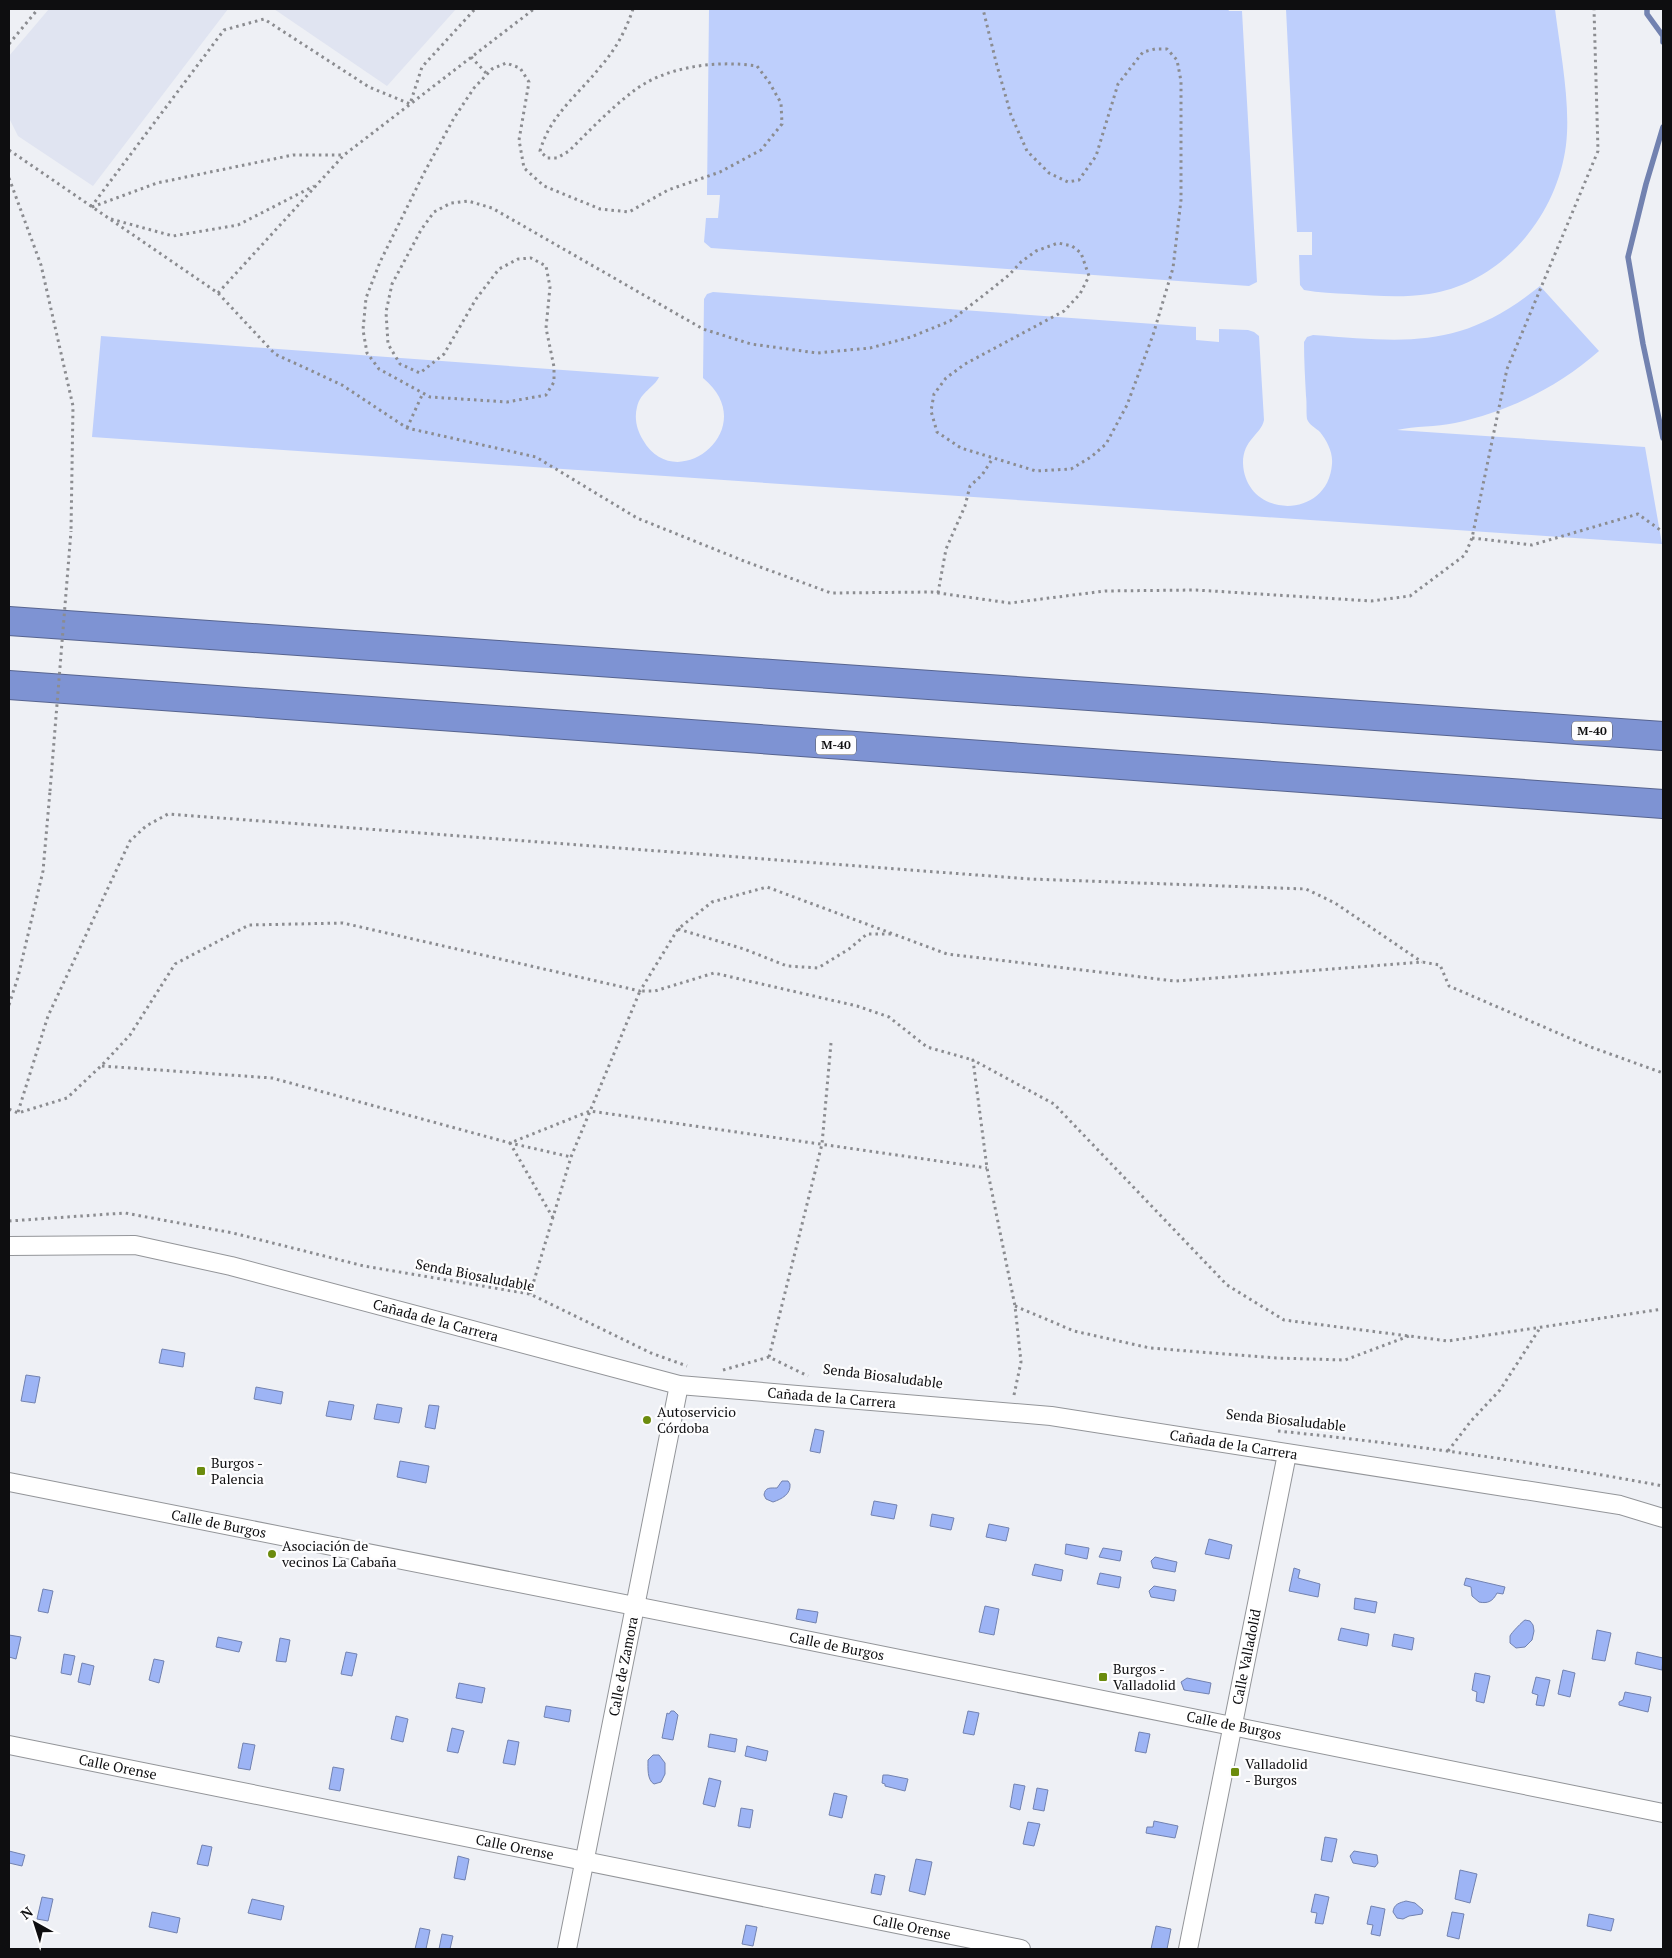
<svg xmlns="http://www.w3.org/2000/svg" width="1672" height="1958" viewBox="0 0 1672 1958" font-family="'PT Serif',serif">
<rect width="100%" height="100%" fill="#eef0f5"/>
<!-- built -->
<g fill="#e0e4f1">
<path d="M49 9H228L93 186 18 136 9 118V56Z"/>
<path d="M274 9H456L387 86Z"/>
</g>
<!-- green -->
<g fill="#becffc">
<path d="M709 9H1228L1229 11H1242L1257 282 1249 286 711 248 704 242 706 218H718L720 195H707Z"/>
<path d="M1286 9H1555C1560 50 1571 104 1566 145 1557 216 1502 283 1429 294 1402 298 1376 296 1349 294 1334 293 1319 293 1304 290L1300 285 1299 255H1312V232H1297Z"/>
<path d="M1540 286 1599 351C1558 387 1508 412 1455 423 1436 427 1415 426 1397 430L1645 447 1662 544 92 437 101 336 659 377C654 388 641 391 637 407 634 419 637 430 643 440 676 498 764 428 703 378L704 299 707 294 713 292 1196 327V340L1219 342V329L1248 330 1254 332 1259 336 1264 420C1261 435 1243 439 1243 463 1245 519 1328 521 1332 464 1333 452 1327 441 1320 432 1316 428 1309 425 1307 419 1306 412 1307 403 1306 396 1305 378 1304 360 1304 342L1307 337 1313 335C1408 342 1461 350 1540 286Z"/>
</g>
<!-- water -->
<g fill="#9db4f5" stroke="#7282b0">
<path d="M162 1349 185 1353 183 1367 159 1363Z"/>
<path d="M26 1375 40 1377 35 1403 21 1401Z"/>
<path d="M256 1387 283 1392 281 1404 254 1399Z"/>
<path d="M329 1401 354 1405 351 1420 326 1416Z"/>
<path d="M377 1404 402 1408 399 1423 374 1419Z"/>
<path d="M429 1405 439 1406 435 1429 425 1427Z"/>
<path d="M815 1429 824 1431 820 1453 810 1451Z"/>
<path d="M400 1461 429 1466 426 1483 397 1477Z"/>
<path d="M782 1481H788L790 1484C791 1494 782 1499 773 1502L766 1499 764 1495C765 1487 770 1488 777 1488Z"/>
<path d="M874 1501 897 1505 894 1519 871 1515Z"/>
<path d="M932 1514 954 1518 951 1530 930 1526Z"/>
<path d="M989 1524 1009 1528 1006 1541 986 1537Z"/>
<path d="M1209 1539 1232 1545 1229 1559 1205 1554Z"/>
<path d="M1066 1544 1089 1548 1087 1559 1065 1554Z"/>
<path d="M1103 1548 1122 1551 1120 1561 1099 1557Z"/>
<path d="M1155 1557 1177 1562 1175 1572 1153 1568 1151 1561Z"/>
<path d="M1035 1564 1063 1570 1061 1581 1032 1575Z"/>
<path d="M1294 1568 1300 1570 1298 1578 1320 1584 1318 1597 1289 1591Z"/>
<path d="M1100 1573 1121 1577 1119 1588 1097 1584Z"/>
<path d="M1466 1578 1505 1587 1503 1594 1497 1593C1493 1601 1488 1604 1479 1602L1472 1596 1471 1587 1464 1585Z"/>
<path d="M1154 1586 1176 1590 1174 1601 1151 1597 1149 1591Z"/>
<path d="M43 1589 53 1591 48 1613 38 1611Z"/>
<path d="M1355 1598 1377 1602 1375 1613 1354 1609Z"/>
<path d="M985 1606 999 1609 994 1635 979 1632Z"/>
<path d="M798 1609 818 1612 816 1623 796 1619Z"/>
<path d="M1525 1620 1530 1621 1533 1625 1534 1631 1532 1640 1525 1647 1516 1648 1510 1643V1636C1511 1633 1523 1621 1525 1620Z"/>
<path d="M1341 1628 1369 1634 1367 1646 1338 1640Z"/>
<path d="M1597 1630 1611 1633 1605 1661 1592 1659Z"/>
<path d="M1394 1634 1414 1638 1412 1650 1392 1646Z"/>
<path d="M9 1635 21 1637 16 1659 9 1657Z"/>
<path d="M218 1637 242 1642 239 1652 216 1647Z"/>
<path d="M280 1638 290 1640 286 1662 276 1661Z"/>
<path d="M346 1652 357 1654 352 1676 341 1674Z"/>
<path d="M1637 1652 1663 1658 1662 1670 1635 1664Z"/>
<path d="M64 1654 75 1656 71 1675 61 1673Z"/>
<path d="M154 1659 164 1661 159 1683 149 1680Z"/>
<path d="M82 1663 94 1666 90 1685 78 1682Z"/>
<path d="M1563 1670 1575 1673 1570 1697 1558 1694Z"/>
<path d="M1475 1673 1490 1676 1484 1703 1476 1701 1477 1692 1472 1690Z"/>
<path d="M1536 1677 1550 1680 1544 1706 1536 1705 1538 1695 1532 1693Z"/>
<path d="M1187 1678 1211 1683 1209 1694 1184 1690 1181 1682Z"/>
<path d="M459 1683 485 1688 482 1703 456 1698Z"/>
<path d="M1625 1692 1651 1697 1648 1712 1619 1705V1702L1623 1700Z"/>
<path d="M546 1706 571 1710 569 1722 544 1717Z"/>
<path d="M671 1711H674L678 1715 673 1740 662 1738 667 1713 669 1714Z"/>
<path d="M968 1711 979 1713 974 1735 963 1733Z"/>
<path d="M396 1716 408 1719 403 1742 391 1739Z"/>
<path d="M452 1728 464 1731 458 1753 447 1751Z"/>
<path d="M1139 1732 1150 1734 1146 1753 1135 1751Z"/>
<path d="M710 1734 737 1739 735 1752 708 1747Z"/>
<path d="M508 1740 519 1742 515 1765 503 1763Z"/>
<path d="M243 1743 255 1745 250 1770 238 1768Z"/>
<path d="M747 1746 768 1751 766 1761 745 1756Z"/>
<path d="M653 1755H659L665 1763V1774L661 1782 654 1784C647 1780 648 1768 648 1760Z"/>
<path d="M333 1767 344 1769 340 1791 329 1789Z"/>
<path d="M883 1775H888L908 1779 905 1791 885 1786V1784L882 1783Z"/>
<path d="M709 1778 721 1781 715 1807 703 1804Z"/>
<path d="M1014 1784 1025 1786 1020 1810 1010 1807Z"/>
<path d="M1037 1788 1048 1790 1044 1811 1033 1809Z"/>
<path d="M834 1793 847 1796 842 1818 829 1815Z"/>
<path d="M741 1808 753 1810 750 1828 738 1826Z"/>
<path d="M1154 1821 1178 1826 1175 1838 1146 1833 1147 1827H1153Z"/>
<path d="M1028 1822 1040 1824 1034 1846 1023 1844Z"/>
<path d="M1325 1837 1337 1839 1332 1862 1321 1860Z"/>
<path d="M202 1845 212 1847 208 1866 197 1864Z"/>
<path d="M9 1851 25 1855 22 1866 9 1863Z"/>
<path d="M1354 1851 1377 1855 1378 1863 1375 1867 1353 1863 1350 1856Z"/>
<path d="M458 1856 469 1859 465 1880 454 1878Z"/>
<path d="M916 1859 932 1862 925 1895 909 1891Z"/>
<path d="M1460 1870 1477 1874 1470 1903 1455 1899Z"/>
<path d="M875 1874 885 1876 881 1895 871 1893Z"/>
<path d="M1315 1894 1329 1897 1323 1924 1315 1923 1317 1913 1311 1912Z"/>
<path d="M42 1897 53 1899 48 1921 37 1919Z"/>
<path d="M252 1899 284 1906 281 1920 248 1913Z"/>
<path d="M1406 1901 1415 1903 1423 1910 1422 1914 1409 1916 1403 1919 1397 1918 1393 1912C1394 1904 1399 1903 1406 1901Z"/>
<path d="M1371 1906 1385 1909 1380 1936 1371 1934 1373 1925 1367 1924Z"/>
<path d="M152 1912 180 1918 177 1933 149 1927Z"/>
<path d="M1452 1912 1464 1914 1459 1939 1447 1936Z"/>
<path d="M1589 1914 1614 1919 1611 1931 1587 1926Z"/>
<path d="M746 1925 757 1927 753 1946 742 1944Z"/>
<path d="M1156 1926 1171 1929 1167 1949H1151Z"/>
<path d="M420 1928 430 1930 426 1949H415Z"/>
<path d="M442 1934 453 1936 450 1949H439Z"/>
</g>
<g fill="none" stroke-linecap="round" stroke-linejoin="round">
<!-- stream -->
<g stroke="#7282b0" stroke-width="5.5">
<path d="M1647 9V14L1663 36V42"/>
<path d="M1663 127 1646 184 1628 257 1643 344 1663 438"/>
</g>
<!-- minor casing -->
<g stroke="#939599" stroke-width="20">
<g id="minor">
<path id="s1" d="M9 1246 135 1245 231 1266 679 1385 1051 1416 1620 1505 1663 1518"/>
<path id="s2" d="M9 1482C560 1592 1113 1699 1663 1813"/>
<path id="s3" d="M9 1745 1021 1949"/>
<path id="s4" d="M567 1949 679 1385"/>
<path id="s5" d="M1188 1949 1287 1454"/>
</g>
</g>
<!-- motorway casing -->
<g stroke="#57648f" stroke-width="30">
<g id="motorway">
<path d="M9 621 1663 736"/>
<path d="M9 685 1663 804"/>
</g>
</g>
<!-- path -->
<g stroke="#8b8c90" stroke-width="3" stroke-dasharray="2.5 4" stroke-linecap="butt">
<path d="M633 9C626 30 616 49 601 66 579 94 550 115 540 151L547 158H557L569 151C589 131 609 110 631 93 664 66 717 60 757 66L769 82 781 103 782 124 761 150 720 172 668 190 629 212 600 209 544 186 524 168 519 140 529 82 520 68 506 63 492 69 474 88 454 118 424 173 380 262 366 298 363 330 367 353 379 369 430 397 507 402 546 395 554 382V367L546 328 550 287 546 266 531 258 518 259 499 269 476 299 444 354 420 373 400 364 388 344 386 312 392 284 421 230 434 212 451 203 468 201 492 208 703 329 751 344 817 353 870 348 911 337 950 321 984 295 1009 275 1021 262 1036 251 1058 243 1072 246 1081 253 1089 276 1080 294 1064 311 965 364 946 378 934 394 931 411 937 432 961 448 1036 471 1071 469 1091 457 1106 444 1127 405 1153 335 1173 268 1181 200V81L1177 60 1167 49H1155L1143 52 1118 84 1096 156 1079 180 1068 182 1049 173 1027 151 1011 115 996 62 983 9"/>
<path d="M9 44 38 9"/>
<path d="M471 57 487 74"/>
<path d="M9 150 218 293 275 354 342 385 407 428 536 457 637 518 744 561 831 593 931 592 1010 603 1105 591 1196 590 1371 601 1410 596 1465 555 1472 538 1507 369 1598 151 1594 9"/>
<path d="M9 178 41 265 73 406 71 531"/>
<path d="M91 207 224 30 264 19 369 87 410 104 422 67 475 9"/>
<path d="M92 207 157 183 293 155H344"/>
<path d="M111 219 173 236 238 225 314 186"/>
<path d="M218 293 344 155 534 9"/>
<path d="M407 428 423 393"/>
<path d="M1472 538 1532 545 1638 514 1663 532"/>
<path d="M938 593 946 549 965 506 970 486 982 475 993 458"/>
<path d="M678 929 744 949 787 966 818 968 849 949 867 934H892"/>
<path d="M9 1005 18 977 43 871 50 791"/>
<path d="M102 1066 272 1078 510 1143 571 1157"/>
<path d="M9 1109 18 1113 67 1098 102 1065 130 1035 175 964 249 925 343 923 640 991 678 929 712 902 767 887 947 954 1175 981 1422 962 1440 965 1449 986 1588 1046 1663 1073"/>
<path d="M18 1112 48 1016 130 841 146 826 168 814 1030 879 1306 889 1335 903 1422 962"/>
<path d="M553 1218 510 1143 590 1111 987 1168"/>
<path d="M9 1221 125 1213 233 1233 364 1266 530 1294 651 1353 687 1366"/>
<path d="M530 1294 571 1157 640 991H655L714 973 857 1006 889 1017 927 1047 973 1060"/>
<path d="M1015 1306 1074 1331 1150 1348 1276 1358 1345 1360 1409 1336"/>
<path d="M769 1357 822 1144 831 1043"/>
<path d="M723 1370 769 1357 808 1376"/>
<path d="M1014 1395 1021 1362 1015 1306 987 1168 973 1060 1054 1104 1227 1285 1284 1320 1448 1341 1663 1309"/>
<path d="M1278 1431C1407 1444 1535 1462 1663 1486"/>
<path d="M1448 1451 1471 1421 1500 1390 1540 1328"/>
</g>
<!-- minor -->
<use href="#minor" stroke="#fff" stroke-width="18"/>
<!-- motorway -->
<use href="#motorway" stroke="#7e93d3" stroke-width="28"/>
<!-- path-bridge -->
<path stroke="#8b8c90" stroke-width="3" stroke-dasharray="2.5 4" stroke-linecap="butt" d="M50 791 71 531"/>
</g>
<!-- markers -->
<g fill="#6b8b0d" stroke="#fdfdfe" stroke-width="2">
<circle cx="647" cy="1420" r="5"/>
<rect x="196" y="1466" width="10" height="10" rx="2.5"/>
<circle cx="272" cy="1554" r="5"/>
<rect x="1098" y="1672" width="10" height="10" rx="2.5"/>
<rect x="1230" y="1767" width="10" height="10" rx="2.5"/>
</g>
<g text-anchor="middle" stroke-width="4.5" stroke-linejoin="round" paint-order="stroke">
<!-- shield labels -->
<g fill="#fdfdfe" stroke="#565657" stroke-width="1">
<rect x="1572" y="721.5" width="40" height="19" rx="4"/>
<rect x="816" y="735.5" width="40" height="19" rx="4"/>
</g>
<g font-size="12" font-weight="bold" fill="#0e0e10">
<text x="1592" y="735">M-40</text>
<text x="836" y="749">M-40</text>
</g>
<!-- street labels -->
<g font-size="14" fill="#0e0e10" stroke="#fdfdfe">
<text transform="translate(475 1275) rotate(11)" y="5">Senda Biosaludable</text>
<text dy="5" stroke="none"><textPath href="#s1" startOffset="436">Cañada de la Carrera</textPath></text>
<text transform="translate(883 1376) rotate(7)" y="5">Senda Biosaludable</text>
<text dy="5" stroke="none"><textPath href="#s1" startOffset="841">Cañada de la Carrera</textPath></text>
<text transform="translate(1286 1420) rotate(6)" y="5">Senda Biosaludable</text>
<text dy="5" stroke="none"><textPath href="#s1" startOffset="1246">Cañada de la Carrera</textPath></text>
<text dy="5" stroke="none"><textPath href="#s2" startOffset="214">Calle de Burgos</textPath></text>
<text dy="5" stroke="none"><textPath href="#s2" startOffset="844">Calle de Burgos</textPath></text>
<text dy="5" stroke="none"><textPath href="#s5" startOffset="298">Calle Valladolid</textPath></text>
<text dy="5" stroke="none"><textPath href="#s4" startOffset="288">Calle de Zamora</textPath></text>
<text dy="5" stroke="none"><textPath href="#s2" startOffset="1249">Calle de Burgos</textPath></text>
<text dy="5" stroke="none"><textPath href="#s3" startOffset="111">Calle Orense</textPath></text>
<text dy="5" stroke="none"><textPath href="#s3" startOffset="516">Calle Orense</textPath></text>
<text dy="5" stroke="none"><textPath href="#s3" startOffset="921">Calle Orense</textPath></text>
</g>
<!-- poi labels -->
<g font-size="14" fill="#0e0e10" stroke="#fdfdfe" text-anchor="start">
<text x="657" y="1417">Autoservicio<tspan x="657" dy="16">Córdoba</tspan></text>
<text x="211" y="1468">Burgos -<tspan x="211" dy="16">Palencia</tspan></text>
<text x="282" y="1551">Asociación de<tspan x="282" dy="16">vecinos La Cabaña</tspan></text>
<text x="1113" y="1674">Burgos -<tspan x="1113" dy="16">Valladolid</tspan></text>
<text x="1245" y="1769">Valladolid<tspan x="1245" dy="16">- Burgos</tspan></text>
</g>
</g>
<!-- border -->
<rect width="1672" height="1958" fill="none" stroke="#0e0e10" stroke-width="20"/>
<!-- north arrow -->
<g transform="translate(35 1923) rotate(321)" stroke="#fdfdfe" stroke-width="4" paint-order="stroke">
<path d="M0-4L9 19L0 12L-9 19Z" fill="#0e0e10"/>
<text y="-8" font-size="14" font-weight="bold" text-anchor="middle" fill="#0e0e10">N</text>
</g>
</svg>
